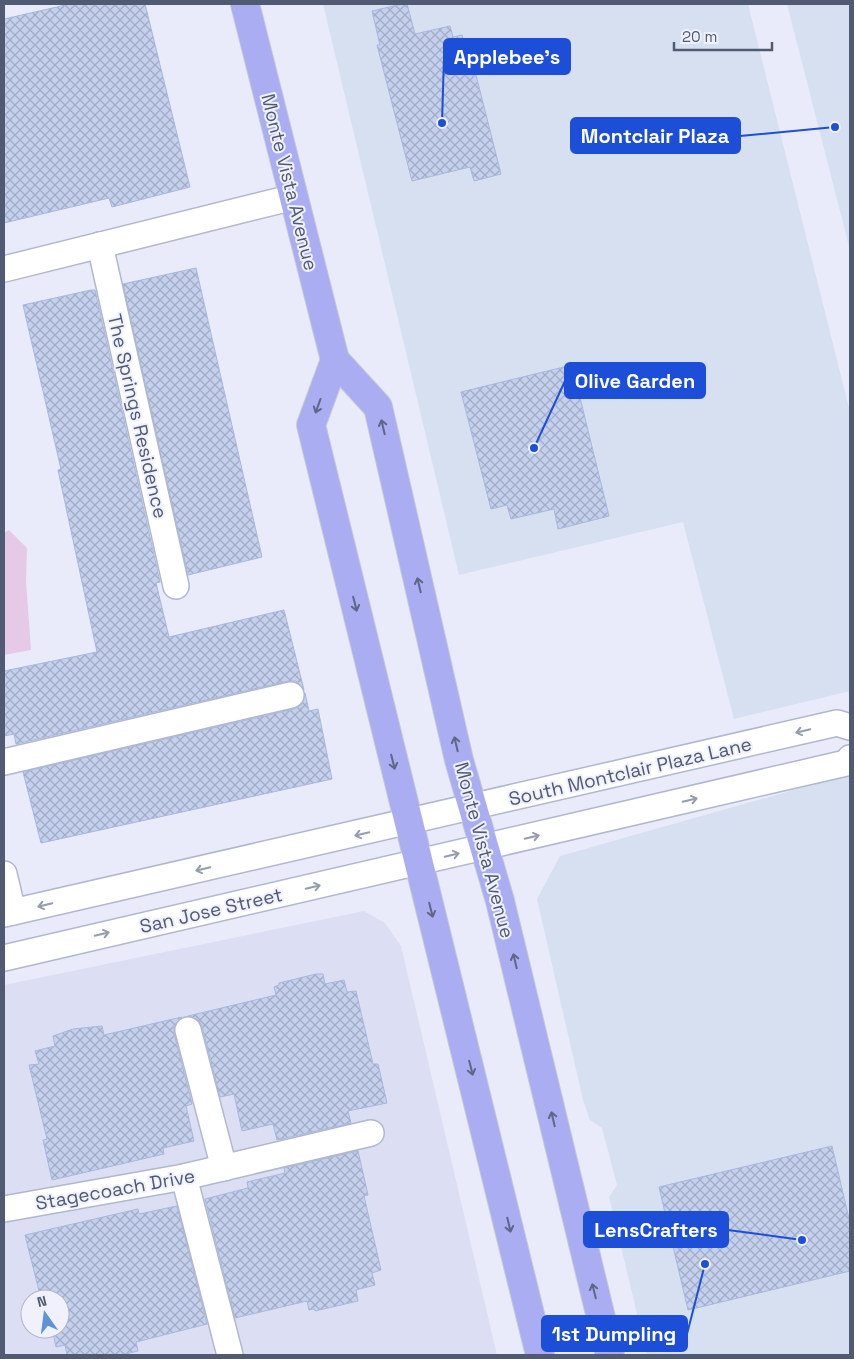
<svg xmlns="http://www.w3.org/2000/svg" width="854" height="1359" viewBox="0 0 854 1359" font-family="'Space Grotesk',sans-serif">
<defs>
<pattern id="building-cross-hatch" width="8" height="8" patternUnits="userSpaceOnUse" patternTransform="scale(1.25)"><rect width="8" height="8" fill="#c4d0ed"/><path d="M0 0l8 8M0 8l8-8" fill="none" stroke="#a2acc4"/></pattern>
</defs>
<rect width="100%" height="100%" fill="#eaebfa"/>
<!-- residential -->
<path fill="#dcdff3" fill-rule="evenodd" d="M364 911 385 923 401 946 497 1355H4V985ZM30 1299H60V1329H30Z"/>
<!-- commercial -->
<g fill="#d6e0f1">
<path d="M323 4H748L850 412V691L734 719 683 522 459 575Z"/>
<path d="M787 4H850V250Z"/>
<path d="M850 774V1355H647L609 1197 617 1185 602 1128 590 1120 583 1100 537 899 560 856Z"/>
</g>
<!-- grass -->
<path fill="#e5c9e7" d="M9 530 27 548 26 581 31 650 4 655V533Z"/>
<!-- building -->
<g fill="url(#building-cross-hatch)" stroke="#a7b7de">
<path d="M70 4H145L190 187 112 207 109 198 4 223V19Z"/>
<path d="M402 4H407L415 34 450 26 453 37 462 35 473 76 476 75 501 174 474 181 470 167 412 181 377 45H380L372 11Z"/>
<path d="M196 268 262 557 188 575 123 284Z"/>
<path d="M91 290H95L160 582 156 583 169 637 284 610 304 690 296 681H288L16 744 14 734 4 736V671L97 652 58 470 61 469 23 305Z"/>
<path d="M572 365 609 516 558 529 554 509 511 519 507 505 491 509 461 392Z"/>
<path d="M305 693 309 711 318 709 332 779 41 843 23 772 294 709 301 705Z"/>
<path d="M316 974H323L325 984 344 980 347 992 356 991 373 1064H378L387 1103 348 1111 351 1123 277 1140 273 1124 242 1131 234 1094 220 1097 202 1026 198 1020 188 1016 276 995 274 987 279 985V983Z"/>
<path d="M182 1017 174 1026V1033L192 1104 186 1106 194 1141 163 1148 164 1154 52 1180 43 1140 47 1139 29 1065 39 1064 35 1051 55 1046 53 1036 73 1029 102 1026 104 1035Z"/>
<path d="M832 1146 850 1223V1271L688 1310 659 1187Z"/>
<path d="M358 1151 368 1195 364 1196 381 1270 372 1273 375 1285 356 1290 358 1301 315 1311 314 1309 309 1310 307 1301 235 1318 205 1199 248 1188 247 1182 285 1173 284 1168Z"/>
<path d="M177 1206 207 1324 136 1342 138 1351 121 1355H67L65 1345 56 1347 52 1329H60V1299H41L25 1235 138 1209 139 1214Z"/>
</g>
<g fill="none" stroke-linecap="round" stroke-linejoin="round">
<!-- street casing -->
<g stroke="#b1b7cc" stroke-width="28">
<g id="street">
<path d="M100 245 176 586"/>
<path d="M4 269 294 197"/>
<path d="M4 762 291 695"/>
<path d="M4 874 13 912"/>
<path d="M4 914 837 723 850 727"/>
<path d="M4 958 846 763 850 758"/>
<path d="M188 1030 224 1168"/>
<path d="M184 1177 230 1355"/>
<path d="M4 1209 184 1177 371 1133"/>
</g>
</g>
<!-- primary casing -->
<g stroke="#c7cbd2" stroke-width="30">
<g id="primary">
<path d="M245 4 335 360 378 407 459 760 500 901 610 1355"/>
<path d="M335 360 311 425 540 1355"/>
</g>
</g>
<!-- street -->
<use href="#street" stroke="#fff" stroke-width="25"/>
<!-- primary -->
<use href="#primary" stroke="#aaadf2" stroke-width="28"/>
</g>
<!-- one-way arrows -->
<defs><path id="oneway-shaft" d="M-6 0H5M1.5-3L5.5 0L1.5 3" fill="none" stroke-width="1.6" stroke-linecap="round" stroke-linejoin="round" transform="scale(1.25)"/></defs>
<g stroke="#5e6786">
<use href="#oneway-shaft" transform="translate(318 406) rotate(110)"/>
<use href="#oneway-shaft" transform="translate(383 427) rotate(-103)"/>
<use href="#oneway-shaft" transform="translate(419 585) rotate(-103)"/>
<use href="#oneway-shaft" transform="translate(355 604) rotate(76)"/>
<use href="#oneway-shaft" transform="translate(456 744) rotate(-103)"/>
<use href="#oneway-shaft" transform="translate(393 762) rotate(76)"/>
<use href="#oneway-shaft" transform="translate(431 910) rotate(76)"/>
<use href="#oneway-shaft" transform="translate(515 961) rotate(-103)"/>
<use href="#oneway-shaft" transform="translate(471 1068) rotate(76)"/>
<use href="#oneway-shaft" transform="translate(553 1119) rotate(-103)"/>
<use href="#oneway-shaft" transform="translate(509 1225) rotate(77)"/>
<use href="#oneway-shaft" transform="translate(594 1291) rotate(-104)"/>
</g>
<g stroke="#969dab">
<use href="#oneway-shaft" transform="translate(803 731) rotate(167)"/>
<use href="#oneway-shaft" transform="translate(690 800) rotate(-13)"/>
<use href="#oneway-shaft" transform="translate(362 834) rotate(167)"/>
<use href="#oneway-shaft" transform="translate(532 837) rotate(-13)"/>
<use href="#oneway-shaft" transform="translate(452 855) rotate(-14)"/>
<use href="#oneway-shaft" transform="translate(203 869) rotate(167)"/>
<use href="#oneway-shaft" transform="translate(313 887) rotate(-13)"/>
<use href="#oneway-shaft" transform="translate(45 905) rotate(167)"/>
<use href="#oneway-shaft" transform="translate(102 934) rotate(-13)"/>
</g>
<g text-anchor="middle" stroke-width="4" stroke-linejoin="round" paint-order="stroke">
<!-- street labels -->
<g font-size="19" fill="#505b73" stroke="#f0f1fd">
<text transform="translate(290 182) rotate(76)" y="7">Monte Vista Avenue</text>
<text transform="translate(138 416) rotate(77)" y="7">The Springs Residence</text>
<text transform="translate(630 771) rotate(-13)" y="7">South Montclair Plaza Lane</text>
<text transform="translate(485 850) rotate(75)" y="7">Monte Vista Avenue</text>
<text transform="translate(211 910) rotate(-13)" y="7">San Jose Street</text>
<text transform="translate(115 1189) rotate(-10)" y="7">Stagecoach Drive</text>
</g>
</g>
<!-- callouts -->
<path fill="none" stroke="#1d4ed8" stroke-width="2" d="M442 123L444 57M835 127L740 136M534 448L565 381M802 1240L728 1230M705 1264L687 1334"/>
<g fill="#1d4ed8" stroke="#f0f1fd" stroke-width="2">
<circle cx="442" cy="123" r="5"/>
<circle cx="835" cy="127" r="5"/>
<circle cx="534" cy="448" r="5"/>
<circle cx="802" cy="1240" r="5"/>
<circle cx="705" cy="1264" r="5"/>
</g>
<g fill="#1d4ed8" stroke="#1d4ed8" stroke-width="2">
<rect x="444" y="39" width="126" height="35" rx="5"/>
<rect x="571" y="118" width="169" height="35" rx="5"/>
<rect x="565" y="363" width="140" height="35" rx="5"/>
<rect x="584" y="1212" width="144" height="35" rx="5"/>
<rect x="542" y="1316" width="145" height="35" rx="5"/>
</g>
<g font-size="20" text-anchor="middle" font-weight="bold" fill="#fff">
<text x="507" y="64">Applebee's</text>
<text x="655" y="143">Montclair Plaza</text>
<text x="635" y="388">Olive Garden</text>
<text x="656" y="1237">LensCrafters</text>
<text x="614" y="1341">1st Dumpling</text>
</g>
<!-- border -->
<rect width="854" height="1359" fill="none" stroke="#505b73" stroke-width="10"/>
<!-- north arrow -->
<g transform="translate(45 1314) rotate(346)"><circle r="24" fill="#f0f1fd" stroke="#b0b5c6"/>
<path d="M0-4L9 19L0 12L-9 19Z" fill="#5d94d7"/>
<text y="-8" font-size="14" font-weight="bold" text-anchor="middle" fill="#505b73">N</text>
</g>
<!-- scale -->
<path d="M674 42v8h98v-8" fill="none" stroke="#505b73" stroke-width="2.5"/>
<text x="682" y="42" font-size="15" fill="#505b73" stroke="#f0f1fd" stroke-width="4" paint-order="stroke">20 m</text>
</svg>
